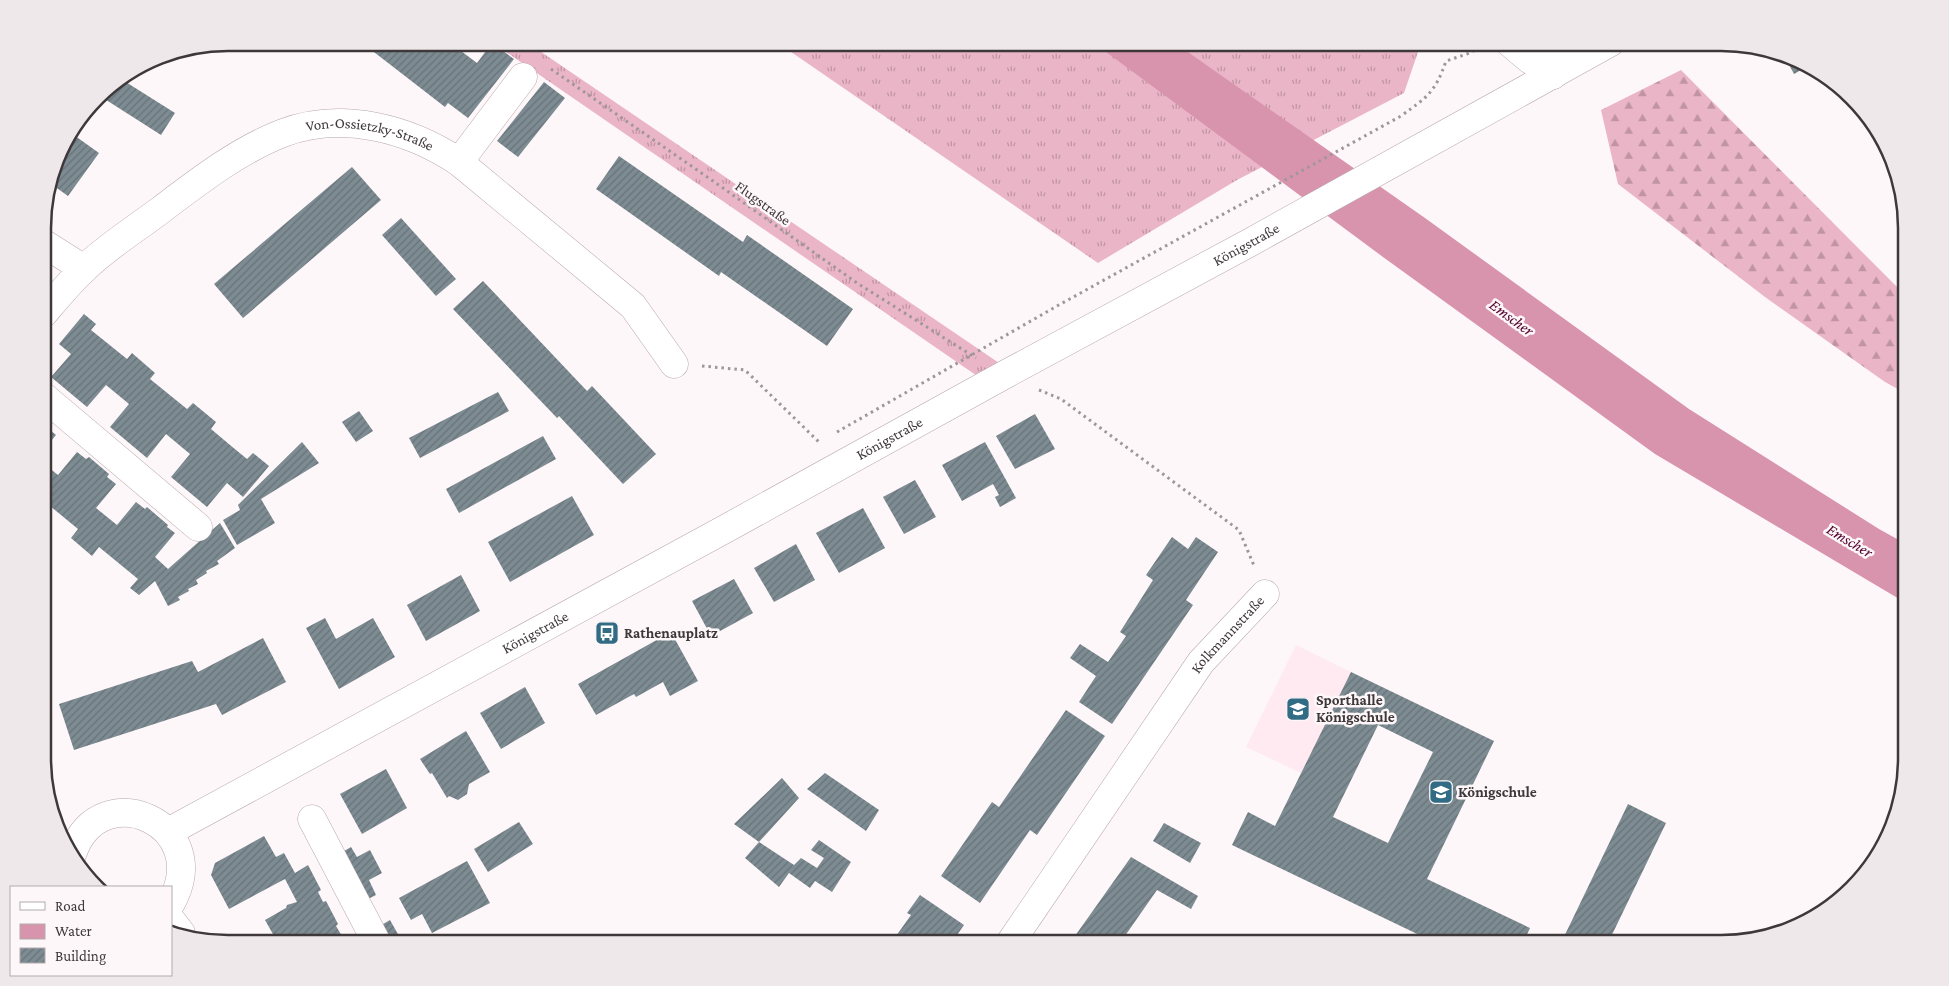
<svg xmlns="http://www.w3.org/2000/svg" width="1949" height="986" viewBox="0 0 1949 986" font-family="'Crimson Pro',serif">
<defs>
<pattern id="grass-tufts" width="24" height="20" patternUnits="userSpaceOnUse" patternTransform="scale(1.25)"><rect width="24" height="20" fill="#ebb5c8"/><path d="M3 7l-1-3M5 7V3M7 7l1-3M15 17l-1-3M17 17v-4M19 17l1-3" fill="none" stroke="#c094a3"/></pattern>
<pattern id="forest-firs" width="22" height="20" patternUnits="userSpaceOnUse" patternTransform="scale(1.25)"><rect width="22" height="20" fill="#ebb5c8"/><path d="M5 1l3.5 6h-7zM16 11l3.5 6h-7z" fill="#c094a3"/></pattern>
<pattern id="building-hatch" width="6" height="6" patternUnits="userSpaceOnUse" patternTransform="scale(1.25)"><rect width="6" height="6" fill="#7d8b92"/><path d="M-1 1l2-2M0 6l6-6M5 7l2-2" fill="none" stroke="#687378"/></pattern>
</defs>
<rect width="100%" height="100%" fill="#fef7f9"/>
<!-- built -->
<path fill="#feeaf0" d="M1296 645 1351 672 1301 773 1246 747Z"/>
<!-- grass -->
<g fill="url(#grass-tufts)">
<path d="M1414 42 1418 52 1404 93 1237 180 1098 263 778 43Z"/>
<path d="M493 43H528L1005 367 983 380Z"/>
</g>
<!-- forest -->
<path fill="url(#forest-firs)" d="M1681 70 1899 289 1905 286V393L1885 382 1765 297 1618 184 1601 110Z"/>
<!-- water -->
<path fill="#d994ad" d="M1094 43H1175L1425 218 1689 409 1879 529 1906 544V603L1655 454 1383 257Z"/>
<!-- building -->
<g fill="url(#building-hatch)" fill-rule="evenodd">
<path d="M361 42H449L477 63 492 43 514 59 468 118 448 103 445 107Z"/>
<path d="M1785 57 1803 62 1808 66 1794 74Z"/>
<path d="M121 79 175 113 161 135 100 96 105 89Z"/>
<path d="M544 82 565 98 518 157 497 141Z"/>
<path d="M71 133 99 153 68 196 54 186 52 188 51 187 62 146Z"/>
<path d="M619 156 743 242 747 235 853 309 827 346 721 272 719 276 596 189Z"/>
<path d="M352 167 381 200 243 318 214 284Z"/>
<path d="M401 218 456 279 436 296 382 235Z"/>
<path d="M483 281 587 391 592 386 656 454 623 484 559 416 557 418 453 309Z"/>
<path d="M84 314 96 324 91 330 127 359 132 353 155 373 150 379 187 409 193 403 216 422 211 429 230 445 247 459 253 453 269 466 243 497 227 483 207 507 171 477 190 454 166 434 147 458 110 427 129 404 106 385 87 407 51 377 71 354 59 344Z"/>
<path d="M498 392 509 411 420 458 409 438Z"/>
<path d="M359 411 373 431 356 442 342 422Z"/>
<path d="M1035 414 1055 449 1015 469 996 436Z"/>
<path d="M43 420 51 427 49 429 56 435 43 451Z"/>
<path d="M543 436 556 459 459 513 446 489Z"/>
<path d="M302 442 319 463 261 499 275 523 237 545 223 520 240 510 238 505Z"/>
<path d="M985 442 1016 498 1000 507 995 497 999 495 993 484 962 501 942 465Z"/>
<path d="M77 452 86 459 89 457 109 474 107 477 116 484 96 508 117 525 136 502 145 509 147 507 168 525 167 527 175 533 155 557 168 569 220 523 235 548 217 561 219 564 206 571 207 573 196 580 198 584 188 589 189 591 178 597 180 600 168 606 155 581 139 595 130 588 138 579 99 547 92 556 71 538 78 529 44 501 43 463 58 475Z"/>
<path d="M915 480 936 517 904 534 883 497Z"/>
<path d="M572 496 594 535 510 582 488 542Z"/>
<path d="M863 508 885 548 839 573 816 533Z"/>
<path d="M1172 537 1188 549 1196 537 1218 552 1186 600 1193 605 1112 724 1079 702 1096 676 1070 658 1080 644 1108 662 1126 636 1120 632 1153 580 1146 575Z"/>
<path d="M796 544 815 580 774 602 754 568Z"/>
<path d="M461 575 480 611 426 641 407 605Z"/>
<path d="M734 579 753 613 711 636 692 601Z"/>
<path d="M325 618 336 639 373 618 395 657 339 689 306 628Z"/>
<path d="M671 632 698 681 670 696 663 682 636 697 634 694 596 715 578 684Z"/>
<path d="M263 638 286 682 222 715 216 704 74 750 59 704 192 661 198 672Z"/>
<path d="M1351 672 1494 741 1427 879 1530 928 1523 943H1436L1232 845 1248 812 1275 826ZM1378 725 1433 752 1388 843 1333 817Z"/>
<path d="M525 687 545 723 501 749 480 713Z"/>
<path d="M1066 710 1105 736 1037 835 1030 830 980 903 941 876 992 802 999 807Z"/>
<path d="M466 731 490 772 469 784 467 794 458 800 449 796 447 798 432 773 430 774 420 759Z"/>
<path d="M386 769 407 808 362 834 340 794Z"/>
<path d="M825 773 879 810 866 831 807 789Z"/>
<path d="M782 778 799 798 759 842 734 824Z"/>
<path d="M1628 804 1666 823 1608 943H1561Z"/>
<path d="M519 822 533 844 488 872 474 849Z"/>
<path d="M1164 823 1201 843 1190 863 1153 841Z"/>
<path d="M264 836 276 857 284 853 295 873 308 865 321 890 318 892 323 902 326 901 338 924 336 926 342 936 345 934 350 943H278L265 920 286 908 287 905 297 902 285 879 229 909 211 875 215 863Z"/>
<path d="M819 840 851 862 832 892 815 881 810 888 789 873 779 887 745 858 759 842 794 865 801 858 817 868 824 858 811 850Z"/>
<path d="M351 847 357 857 370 850 382 873 369 880 376 895 364 901 339 854Z"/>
<path d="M1131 857 1198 896 1191 909 1157 890 1120 943H1070Z"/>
<path d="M467 861 490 903 432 933 422 914 411 920 399 898Z"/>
<path d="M920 895 964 925 957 935 961 938 957 943H891L911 915 907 913Z"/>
<path d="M390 920 403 943H387L378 927Z"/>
</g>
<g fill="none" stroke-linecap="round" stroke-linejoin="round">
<!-- minor casing -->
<g stroke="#b8a8ad" stroke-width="29">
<g id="minor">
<path d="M1509 42 1529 59 1553 75"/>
<path d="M1552 42 1553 75"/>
<path d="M459 162 523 77"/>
<path d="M43 243 84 269"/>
<path id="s1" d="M43 314C56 299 69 283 84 269 105 248 137 228 162 209 199 181 239 150 283 133 342 111 408 128 459 162L633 306 674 364"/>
<path d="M43 396 198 527"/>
<path d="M312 819 377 943"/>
<path d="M171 920 181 933"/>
<path id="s2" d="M1010 943 1201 662 1265 594"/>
</g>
</g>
<!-- major casing -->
<g stroke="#b8a8ad" stroke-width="29">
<g id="major">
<path id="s3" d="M168 832 727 528 1006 374 1249 243 1611 42"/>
<path d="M73 852C101 774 215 824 171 903"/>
</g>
</g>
<!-- path -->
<g stroke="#9d9799" stroke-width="3" stroke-dasharray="2.5 4" stroke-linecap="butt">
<path d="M512 42 521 49"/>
<path d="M551 69 713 181 857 283 976 358"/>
<path d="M702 366 745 370 821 444"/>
<path d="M1039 390 1061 399 1239 530 1255 568"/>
<path d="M837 432 1057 306 1401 116C1427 97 1435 93 1446 61L1467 54 1482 47"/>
</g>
<!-- minor -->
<use href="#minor" stroke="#fff" stroke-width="28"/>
<!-- major -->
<use href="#major" stroke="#fff" stroke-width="28"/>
</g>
<!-- icons -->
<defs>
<g id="bus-square" transform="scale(1.25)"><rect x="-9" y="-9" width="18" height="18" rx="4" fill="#326b84" stroke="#fef7f9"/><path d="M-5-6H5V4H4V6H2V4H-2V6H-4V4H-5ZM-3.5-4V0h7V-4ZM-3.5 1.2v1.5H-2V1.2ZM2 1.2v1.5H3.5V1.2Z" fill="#fff"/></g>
<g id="school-square" transform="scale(1.25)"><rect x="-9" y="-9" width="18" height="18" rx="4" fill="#326b84" stroke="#fef7f9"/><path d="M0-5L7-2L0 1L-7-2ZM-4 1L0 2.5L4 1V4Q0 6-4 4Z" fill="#fff"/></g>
</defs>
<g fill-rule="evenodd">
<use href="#bus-square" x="607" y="633"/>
<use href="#school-square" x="1298" y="709"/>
<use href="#school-square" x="1441" y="792"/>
</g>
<g text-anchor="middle" stroke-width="5" stroke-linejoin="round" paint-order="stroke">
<!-- street labels -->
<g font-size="15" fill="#3e383a" stroke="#fef7f9">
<text dy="5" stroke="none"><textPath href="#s1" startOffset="392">Von-Ossietzky-Straße</textPath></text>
<text transform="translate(763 203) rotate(36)" y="5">Flugstraße</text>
<text dy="5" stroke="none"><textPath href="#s3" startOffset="1228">Königstraße</textPath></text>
<text dy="5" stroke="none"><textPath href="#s3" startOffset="822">Königstraße</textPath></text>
<text dy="5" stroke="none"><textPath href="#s3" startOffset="418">Königstraße</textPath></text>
<text dy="5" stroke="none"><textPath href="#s2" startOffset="378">Kolkmannstraße</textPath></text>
</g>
<!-- poi labels -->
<g font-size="15" font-weight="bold" fill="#3e383a" stroke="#fef7f9" text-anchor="start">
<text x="624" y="638">Rathenauplatz</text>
<text x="1316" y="705">Sporthalle<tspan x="1316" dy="17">Königschule</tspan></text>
<text x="1458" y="797">Königschule</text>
</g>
<!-- water labels -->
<g font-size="16" font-style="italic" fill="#53002d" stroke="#fef7f9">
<text transform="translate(1512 317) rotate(36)" y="6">Emscher</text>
<text transform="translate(1850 540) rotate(31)" y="6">Emscher</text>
</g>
</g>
<!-- crop -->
<path d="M0 0H1949V986H0ZM228 51H1721A177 177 0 0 1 1898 228V758A177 177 0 0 1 1721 935H228A177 177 0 0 1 51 758V228A177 177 0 0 1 228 51Z" fill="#efe8ea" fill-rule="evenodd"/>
<path fill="none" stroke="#3e383a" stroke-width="2.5" d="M228 51H1721A177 177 0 0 1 1898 228V758A177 177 0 0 1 1721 935H228A177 177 0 0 1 51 758V228A177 177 0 0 1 228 51Z"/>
<!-- legend -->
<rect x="10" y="886" width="162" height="90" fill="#fef7f9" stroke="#b1abad"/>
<rect x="20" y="902" width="25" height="8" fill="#ffffff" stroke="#b1abad"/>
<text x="55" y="911" font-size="15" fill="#3e383a">Road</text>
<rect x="20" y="924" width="25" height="15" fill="#d994ad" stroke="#b1abad"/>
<text x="55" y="936" font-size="15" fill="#3e383a">Water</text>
<rect x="20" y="948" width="25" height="15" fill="url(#building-hatch)" stroke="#b1abad"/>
<text x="55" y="961" font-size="15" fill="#3e383a">Building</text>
</svg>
